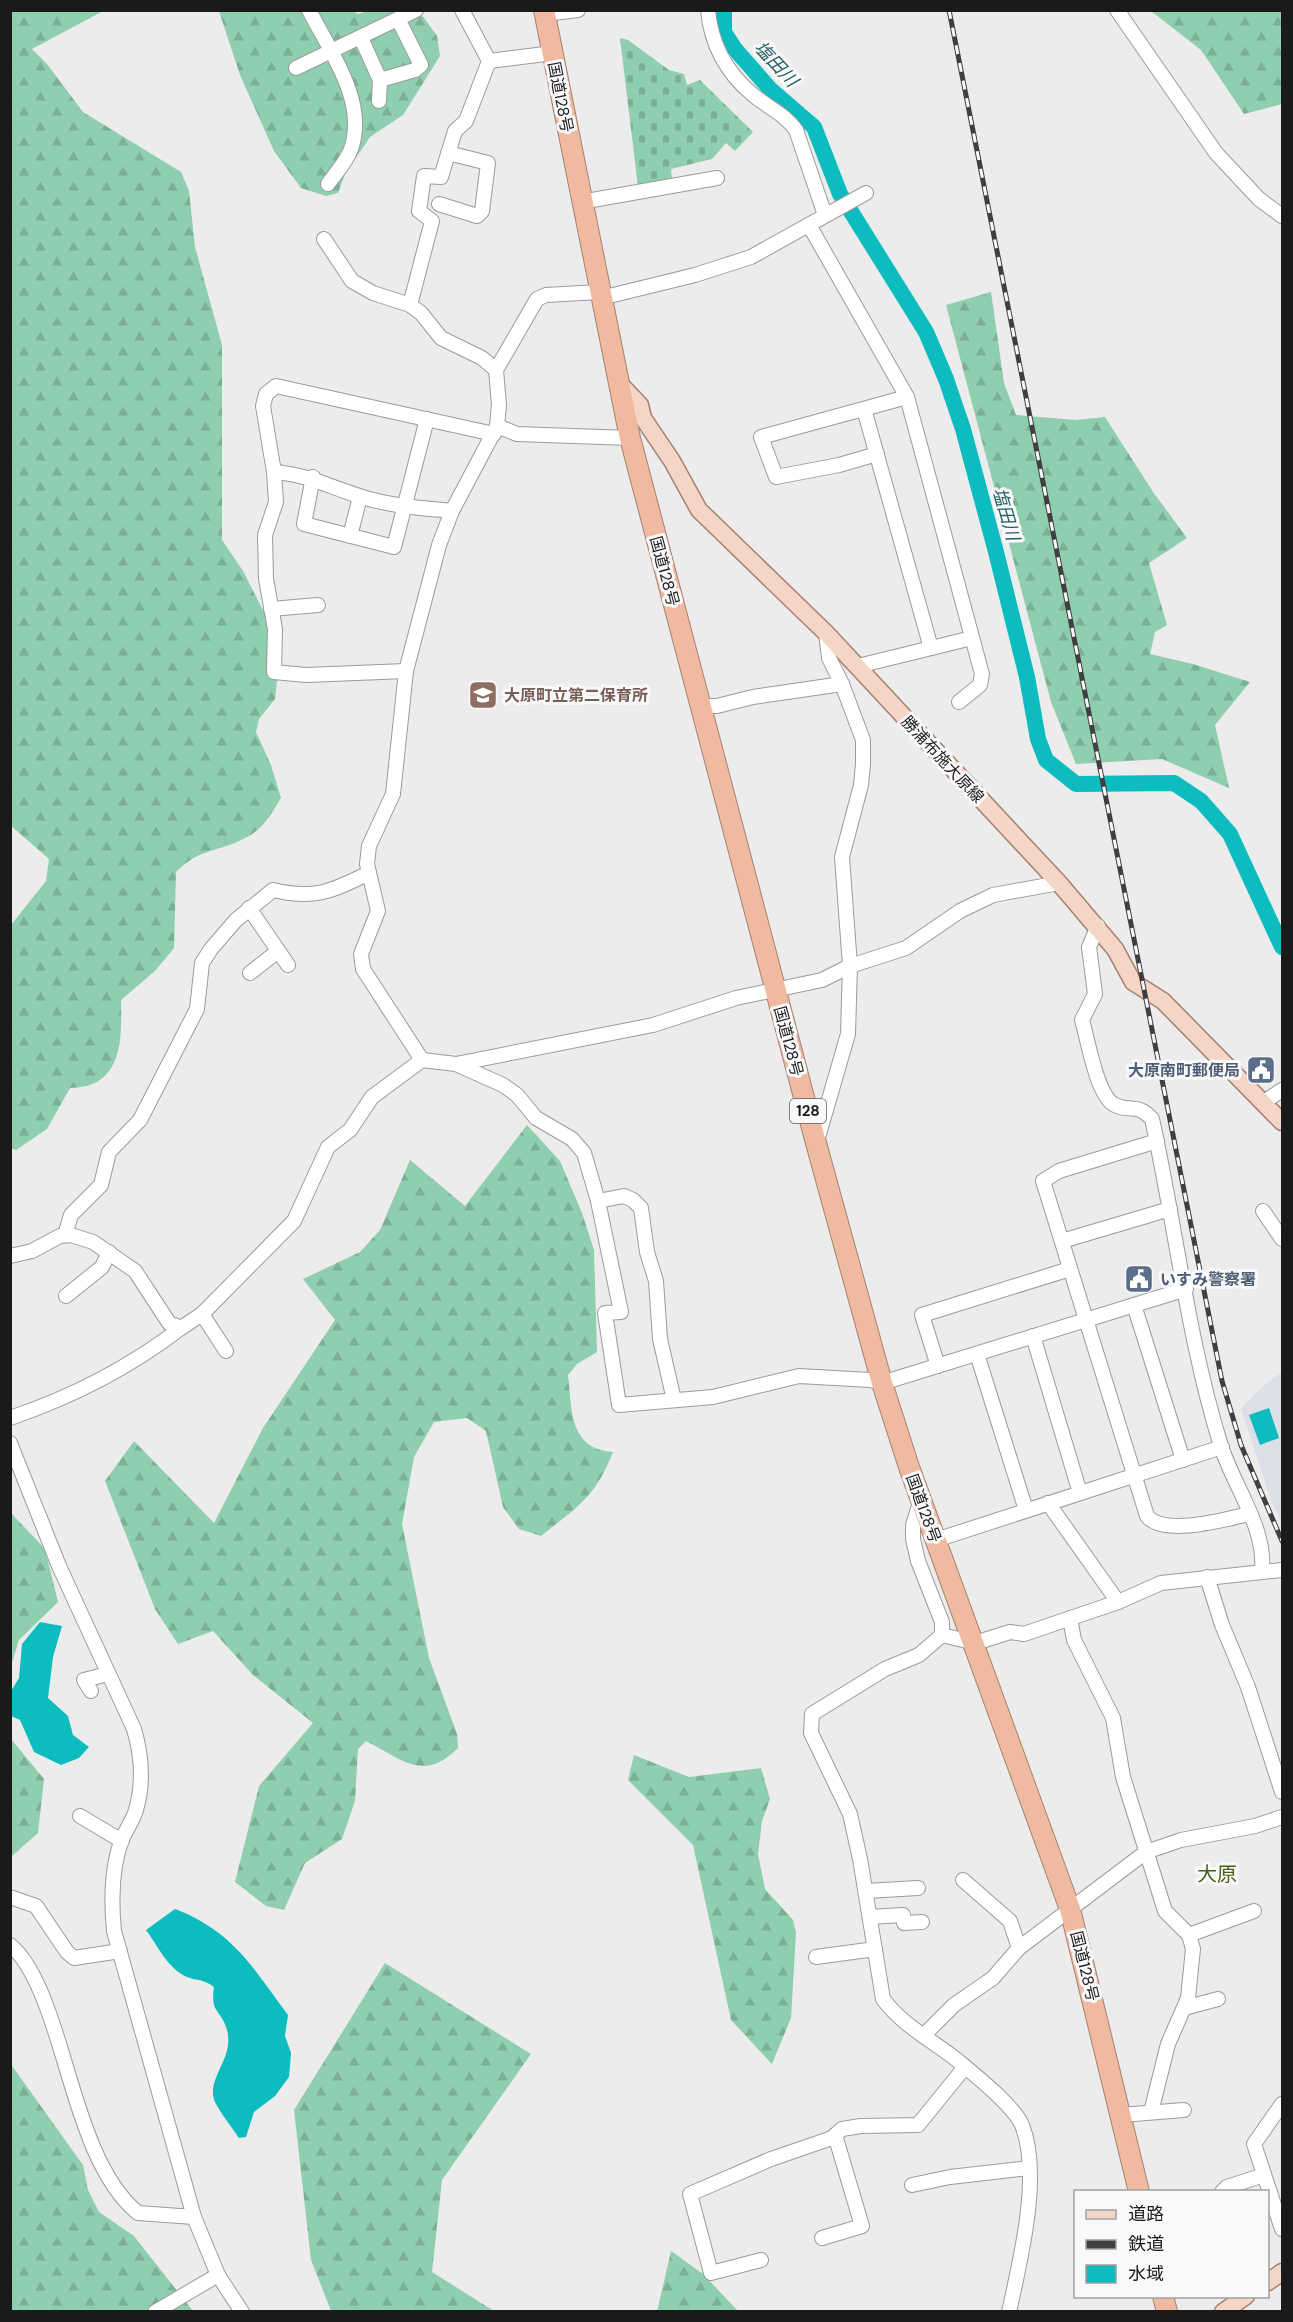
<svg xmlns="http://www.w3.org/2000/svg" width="1293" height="2322" viewBox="0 0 1293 2322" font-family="'DM Sans','Noto Sans JP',sans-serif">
<defs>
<pattern id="forest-firs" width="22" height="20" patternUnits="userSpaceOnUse" patternTransform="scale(1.5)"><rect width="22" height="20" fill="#8fceae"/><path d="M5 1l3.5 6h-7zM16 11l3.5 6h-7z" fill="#7bb095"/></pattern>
<pattern id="cemetery-stones" width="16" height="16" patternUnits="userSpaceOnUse" patternTransform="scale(1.5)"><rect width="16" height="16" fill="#8fceae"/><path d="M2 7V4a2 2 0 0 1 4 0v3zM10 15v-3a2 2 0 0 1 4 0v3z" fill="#7bb095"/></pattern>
</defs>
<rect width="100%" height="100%" fill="#ececed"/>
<!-- built -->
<path fill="#dddfe8" d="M1282 1372V1523L1271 1501 1241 1408 1262 1387Z"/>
<!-- forest -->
<g fill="url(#forest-firs)">
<path d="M351 10 358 14 367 11H419L437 36 440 56 403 115 370 137 345 174 338 193 326 196 301 188 274 151 240 75 219 11Z"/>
<path d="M10 11H103L32 49 47 64 83 112 181 172 189 191 195 247 222 345V540L243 571 272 628 280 654 275 699 259 719 256 732 271 765 281 798C272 813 263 829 247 837 219 853 202 846 176 872L174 948 155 971 121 1000C122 1039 123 1088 70 1088L47 1129 16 1150 10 1148 11 925 46 881 49 859 10 825Z"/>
<path d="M1151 11H1282V104L1244 114 1201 50Z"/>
<path d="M991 292 1004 383 1016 415 1076 420 1105 417 1153 492 1187 538 1149 563 1167 625 1155 632 1150 654 1193 664 1250 682 1215 725 1229 788 1162 759 1076 764 1051 702 946 305Z"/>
<path d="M527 1125 560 1161 582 1213 594 1250 597 1352 577 1364 568 1375C572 1410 569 1449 613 1452 595 1498 577 1507 541 1536L519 1529 503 1507 486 1431 467 1418 434 1422 414 1457 402 1524 429 1658 457 1734 458 1748C423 1783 402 1759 366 1741L358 1749 355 1801 342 1839 305 1863 284 1910 266 1906 235 1882 259 1786 313 1723 253 1675 213 1631 178 1644 155 1609 105 1481 134 1441 214 1523 263 1428 335 1320 303 1279 360 1252 380 1230 410 1160 465 1206Z"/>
<path d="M11 1513 45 1549 58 1602 19 1640 11 1666Z"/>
<path d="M11 1739 44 1779 38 1833 12 1856Z"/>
<path d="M634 1755 689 1777 761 1768 770 1799 762 1821 758 1854 765 1889 793 1920 796 1933 791 2018 772 2064 731 2020 693 1845 628 1780Z"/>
<path d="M385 1963 531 2054 442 2180 432 2272 494 2311H331L311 2260 294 2110Z"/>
<path d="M10 2063 83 2165 88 2190 99 2212 134 2236 193 2311H11Z"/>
<path d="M671 2251 703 2274 738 2311 657 2312Z"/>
</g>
<!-- cemetery -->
<path fill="url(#cemetery-stones)" d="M620 38 628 40 669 70 684 74 687 85 700 80 753 132 735 151 726 143 712 159 671 169 672 180 638 187Z"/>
<!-- water -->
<g fill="#0cbcbf">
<path d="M1269 1408 1279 1438 1260 1445 1249 1415Z"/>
<path d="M40 1622 62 1626 53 1657 48 1698 68 1716 73 1735 89 1747 79 1758 61 1765 34 1752 20 1720 11 1716V1691L19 1678 22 1644Z"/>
<path d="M175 1909C233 1931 253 1968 288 2015L285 2036 291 2053 289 2077 275 2096 254 2112 246 2137 239 2138C231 2126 221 2114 215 2102 205 2079 235 2059 227 2030 221 2009 210 2014 214 1987 204 1979 198 1981 187 1977 167 1968 158 1946 146 1930Z"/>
</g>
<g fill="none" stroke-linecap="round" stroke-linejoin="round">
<!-- river -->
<path stroke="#0cbcbf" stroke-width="16" d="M724 10V32L735 49 770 89 814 127 840 194 926 332 946 379 963 429 996 552 1027 677 1038 739 1046 760 1076 784 1174 783 1201 801 1230 834 1282 947"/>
<!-- minor casing -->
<g stroke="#9b9b9d" stroke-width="16">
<g id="minor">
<path d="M309 10C329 50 368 102 351 149 347 161 335 174 328 184"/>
<path d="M462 10 489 61"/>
<path d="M708 10C711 44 726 72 752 94 767 107 785 114 796 130L825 215"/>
<path d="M1117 10 1216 153 1259 199 1282 216"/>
<path d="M545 14 578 10"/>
<path d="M361 38 380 80 379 101"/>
<path d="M296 68 416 10"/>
<path d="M380 80 415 70 421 65 398 19"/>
<path d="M581 202 717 178"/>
<path d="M439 204 477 216 482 211 488 163 448 153"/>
<path d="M809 225 907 397 982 674 980 685 959 702"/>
<path d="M324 239 352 281 373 293 410 305 421 313 441 338 482 358 496 370"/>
<path d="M601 298 695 275 751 257 866 193"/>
<path d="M410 305 432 221 419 211 424 176 441 177 455 131 466 121 489 61 553 53"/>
<path d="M864 409 931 648"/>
<path d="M497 426 517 434 630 438"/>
<path d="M877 454 839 465 776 477 761 437 907 397"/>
<path d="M274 472C306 474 330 487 359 496 389 506 422 508 452 511"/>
<path d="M313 477 304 524 394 547 427 419"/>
<path d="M350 536 360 497"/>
<path d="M271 609 318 605"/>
<path d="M858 666 972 638"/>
<path d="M406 671 306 675 274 672 275 629 266 579 265 535 276 502 274 472 263 406 266 394 276 386 494 434"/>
<path d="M701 706H717L753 697 842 684"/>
<path d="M249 908 288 965"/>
<path d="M1098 926 1089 947 1095 994 1082 1020C1088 1040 1097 1097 1115 1105 1132 1113 1136 1102 1152 1119 1176 1228 1188 1340 1221 1446 1234 1487 1266 1527 1262 1571"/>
<path d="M250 973 278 951"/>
<path d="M422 1060 363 969 361 954 378 911 367 864 369 846 393 794 406 671 439 545 452 511 497 426 499 405 496 370 537 299 546 295 599 292"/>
<path d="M456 1064 503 1085 517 1095 536 1118 572 1139 584 1153 598 1201 621 1312 605 1313 619 1405 713 1397 799 1376 870 1380 882 1383 1186 1289"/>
<path d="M1264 1102 1282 1090"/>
<path d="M817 1141 848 1034 850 966 842 857 861 785 863 764V740L842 684 829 658 826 633"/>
<path d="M1157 1141 1059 1171 1043 1181 1147 1516C1164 1537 1226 1519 1249 1514"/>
<path d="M598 1201 624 1196 633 1200 641 1208 647 1252 656 1281 660 1339 674 1400"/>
<path d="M1263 1211 1282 1239"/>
<path d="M65 1235 71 1215 101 1185 109 1152 140 1120 197 1009 202 963 211 949 236 920 273 890C315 900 332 891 369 873"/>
<path d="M1062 1241 1170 1209"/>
<path d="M10 1256 32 1251 60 1236 71 1235 93 1242 135 1271 169 1323 181 1328 202 1314 294 1221 328 1147 350 1130 372 1097 422 1060 456 1064 653 1025 736 998 822 980 850 966 906 948 960 911 993 895 1059 883"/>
<path d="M66 1296 102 1267 109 1252"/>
<path d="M1134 1305 1183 1460"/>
<path d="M202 1314 226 1351"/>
<path d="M1033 1336 1080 1493"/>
<path d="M977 1354 1026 1510"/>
<path d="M938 1366 922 1315 1070 1269"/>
<path d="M10 1418C72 1397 130 1367 181 1328"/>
<path d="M10 1443 59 1566 134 1729C142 1756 144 1782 136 1810 133 1820 126 1830 122 1839 111 1868 111 1900 114 1931L194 2217 218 2275 242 2312"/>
<path d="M921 1499 913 1525V1539L918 1561 942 1622V1635"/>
<path d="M1048 1503 1118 1602"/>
<path d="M936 1540 1222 1447"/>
<path d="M1207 1577 1222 1625 1248 1687 1282 1792"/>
<path d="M1070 1618 1074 1640 1113 1718 1123 1777 1165 1911 1189 1935 1193 1949 1188 1998 1168 2044 1151 2112"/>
<path d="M91 1691 84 1680 108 1674"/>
<path d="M80 1816 122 1841"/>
<path d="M963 1880 1010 1921 1019 1948"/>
<path d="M866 1891 918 1888"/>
<path d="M10 1897 36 1906 67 1952 74 1958 120 1951"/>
<path d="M870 1917 903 1915 904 1923 922 1922"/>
<path d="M1189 1935 1254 1911"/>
<path d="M10 1945C25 1957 35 1978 42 1995 70 2060 83 2168 138 2213L194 2217"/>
<path d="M816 1957 875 1949"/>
<path d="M1184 2008 1218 1999"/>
<path d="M923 2036 954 2005 993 1978 1019 1948 1146 1852 1181 1840 1255 1826 1282 1817"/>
<path d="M1282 2104 1254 2144 1282 2229"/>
<path d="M1121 2115 1184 2110"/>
<path d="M912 2185 950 2177 1029 2168"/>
<path d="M1222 2192 1227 2187 1264 2175"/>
<path d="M822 2238 862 2226 835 2135"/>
<path d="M761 2260 711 2273 690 2194 771 2159 832 2138 842 2129 861 2126 918 2125 965 2067"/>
<path d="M155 2312 218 2275"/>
<path d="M1009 2312C1020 2261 1042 2175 1022 2125 1013 2105 975 2075 957 2060 932 2040 903 2026 883 1999L860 1859 850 1814 811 1733 812 1714 885 1669 919 1655 942 1635 975 1643 1010 1632 1024 1634 1118 1602 1161 1583 1282 1570"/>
</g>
</g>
<!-- major casing -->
<g stroke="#a48271" stroke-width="19">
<g id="major">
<path d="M620 384 640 405 643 418 672 461 699 510 826 633 1059 883 1115 949 1133 982 1163 1001 1282 1122"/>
<path d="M1268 2282 1282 2272"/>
<path d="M1223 2312 1246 2296"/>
</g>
</g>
<!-- highway casing -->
<g stroke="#a48271" stroke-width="22">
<g id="highway">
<path d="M544 10 630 438 816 1143 882 1383 909 1467 1070 1909 1139 2192"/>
<path d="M1163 2296 1167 2312"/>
</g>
</g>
<!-- minor -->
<use href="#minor" stroke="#fff" stroke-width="14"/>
<!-- major -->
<use href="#major" stroke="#f5d6c6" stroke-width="16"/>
<!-- highway -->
<use href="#highway" stroke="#efbaa0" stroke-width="20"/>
<!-- rail casing -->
<g stroke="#3f3f3f" stroke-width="5">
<path id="rail" d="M949 10 1222 1381 1241 1445 1282 1541"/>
</g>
<!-- rail -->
<use href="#rail" stroke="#f9f9fb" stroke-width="3" stroke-dasharray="9" stroke-linecap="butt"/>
</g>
<!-- icons -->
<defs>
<g id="school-square" transform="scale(1.5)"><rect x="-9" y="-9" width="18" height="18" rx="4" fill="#8d6e63" stroke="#f9f9fb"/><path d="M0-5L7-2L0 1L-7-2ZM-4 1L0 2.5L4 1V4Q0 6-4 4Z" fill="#fff"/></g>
<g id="civic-square" transform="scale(1.5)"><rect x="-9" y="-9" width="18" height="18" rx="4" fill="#5c6f8a" stroke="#f9f9fb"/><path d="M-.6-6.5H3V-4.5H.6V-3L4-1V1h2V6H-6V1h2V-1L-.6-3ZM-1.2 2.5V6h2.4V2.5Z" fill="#fff"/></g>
</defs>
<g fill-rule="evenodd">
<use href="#school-square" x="483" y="695"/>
<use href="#civic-square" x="1261" y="1070"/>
<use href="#civic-square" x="1139" y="1279"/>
</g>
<g text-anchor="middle" stroke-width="6" stroke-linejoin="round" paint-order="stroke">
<!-- shield labels -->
<rect fill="#f9f9fb" stroke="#5d5d5e" stroke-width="1.5" x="790" y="1099" width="36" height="24" rx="4.5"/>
<g font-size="15" font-weight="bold" fill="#1a1a1a">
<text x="808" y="1116">128</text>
</g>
<!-- street labels -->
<g font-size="16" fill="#1a1a1a" stroke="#f9f9fb">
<text transform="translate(561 97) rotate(79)" y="6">国道128号</text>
<text transform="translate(665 571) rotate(75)" y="6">国道128号</text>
<text transform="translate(943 759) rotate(47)" y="6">勝浦布施大原線</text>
<text transform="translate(789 1041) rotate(75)" y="6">国道128号</text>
<text transform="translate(924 1508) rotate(70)" y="6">国道128号</text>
<text transform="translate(1085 1966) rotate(76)" y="6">国道128号</text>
</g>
<!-- education labels -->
<g font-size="16" font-weight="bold" fill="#785e54" stroke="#f9f9fb" text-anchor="start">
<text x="504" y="701">大原町立第二保育所</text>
</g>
<!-- service labels -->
<g font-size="16" font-weight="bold" fill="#4e5e75" stroke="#f9f9fb" text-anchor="end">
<text x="1240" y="1076">大原南町郵便局</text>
<text x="1160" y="1285" text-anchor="start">いすみ警察署</text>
</g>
<!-- water labels -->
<g font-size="18" font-style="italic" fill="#276263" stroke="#f9f9fb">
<text transform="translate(776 64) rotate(47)" y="6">塩田川</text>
<text transform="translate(1006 514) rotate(74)" y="6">塩田川</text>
</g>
<!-- quarter labels -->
<g font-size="20" fill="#46601c" stroke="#f9f9fb">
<text x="1217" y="1881">大原</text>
</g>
</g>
<!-- border -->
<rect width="1293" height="2322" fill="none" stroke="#1a1a1a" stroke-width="24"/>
<!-- legend -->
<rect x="1074" y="2190" width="195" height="108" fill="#f9f9fb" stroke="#a0a0a1" stroke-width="1.5"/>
<rect x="1086" y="2210" width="30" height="9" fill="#f5d6c6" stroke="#a0a0a1" stroke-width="1.5"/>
<text x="1128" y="2220" font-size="18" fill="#1a1a1a">道路</text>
<rect x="1086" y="2240" width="30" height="9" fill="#3f3f3f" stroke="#a0a0a1" stroke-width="1.5"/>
<text x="1128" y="2250" font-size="18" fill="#1a1a1a">鉄道</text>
<rect x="1086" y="2265" width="30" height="18" fill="#0cbcbf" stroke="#a0a0a1" stroke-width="1.5"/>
<text x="1128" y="2280" font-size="18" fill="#1a1a1a">水域</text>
</svg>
